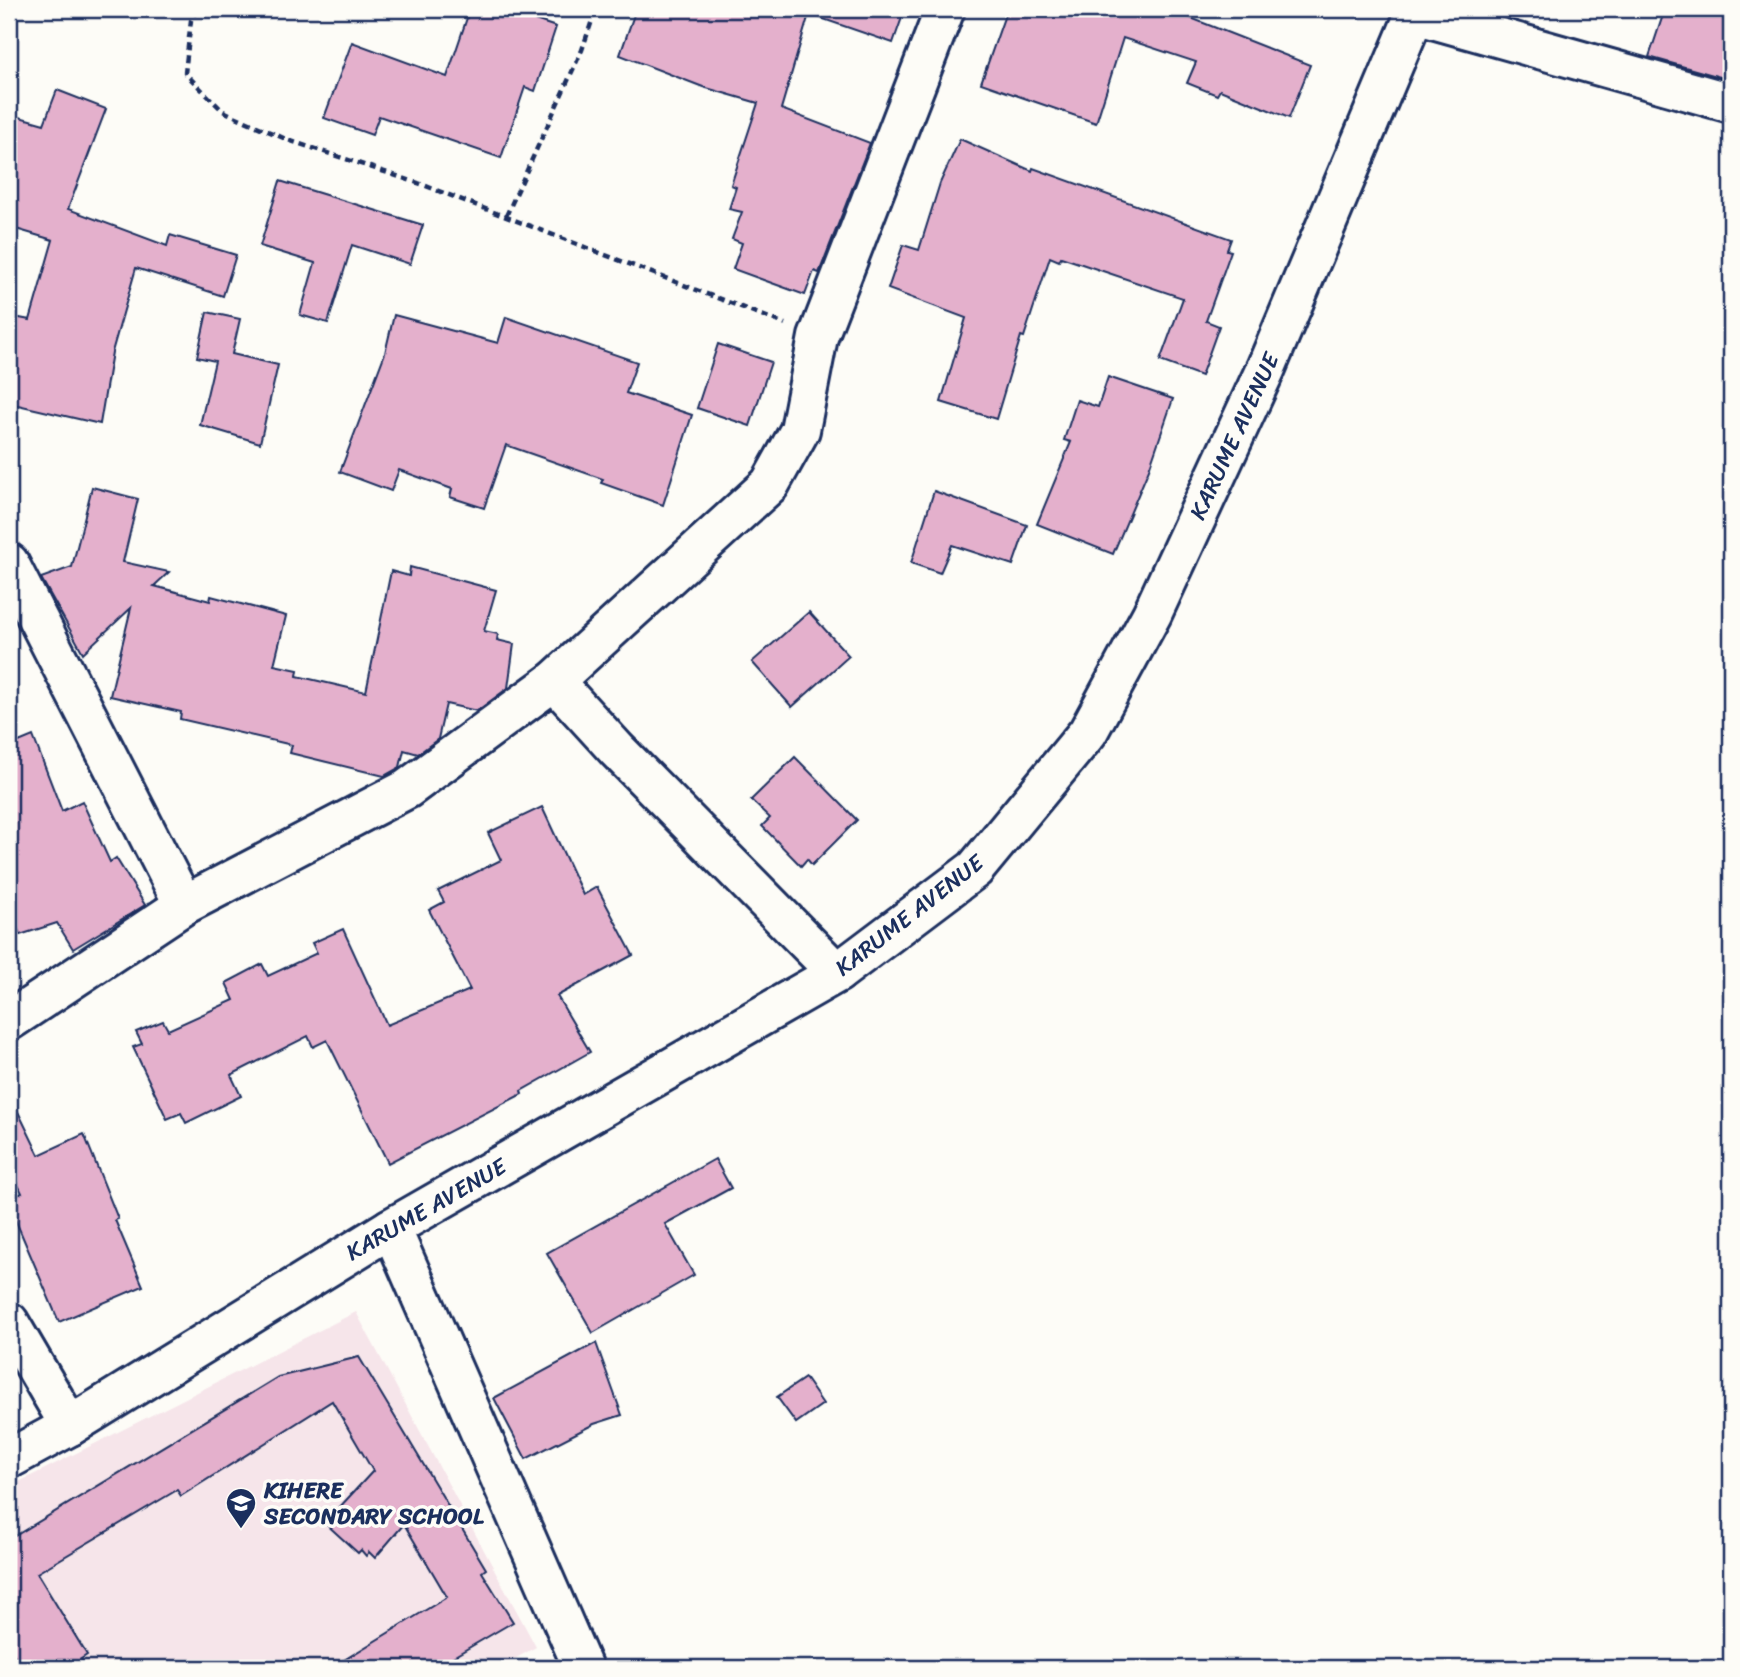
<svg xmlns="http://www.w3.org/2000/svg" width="1740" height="1677" viewBox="0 0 1740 1677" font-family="Sriracha,sans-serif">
<rect width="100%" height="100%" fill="#fdfcf7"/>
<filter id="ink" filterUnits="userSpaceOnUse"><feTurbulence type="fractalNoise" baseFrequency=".0143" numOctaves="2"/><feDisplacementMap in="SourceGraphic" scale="14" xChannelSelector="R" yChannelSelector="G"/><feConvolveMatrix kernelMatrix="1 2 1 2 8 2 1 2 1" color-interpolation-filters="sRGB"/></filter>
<g filter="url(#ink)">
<!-- built -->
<path fill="#f6e5ea" d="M356 1312 536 1647 498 1668H9V1487Z"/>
<!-- building -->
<g fill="#e4b0cc" stroke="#1b2f5e" stroke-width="2">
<path d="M470 9H502L556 27 535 91 525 87 501 158 379 116 372 135 324 118 352 42 447 77Z"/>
<path d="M636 9H905L893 43 809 14 781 109 870 143 819 273 814 271 805 295 733 269 742 243 732 239 742 212 729 209 736 187 731 185 758 103 703 87 620 55Z"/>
<path d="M1007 9H1168L1310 65 1289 118 1220 90 1217 95 1187 83 1196 62 1123 38 1096 123 981 83Z"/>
<path d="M1665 9H1731V80L1649 57Z"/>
<path d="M57 90 106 109 68 209 167 246 170 235 236 255 223 296 136 268 112 352 100 424 9 403V316L30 320 53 240 9 227V114L44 124Z"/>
<path d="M960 139 1032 171 1033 168 1231 239 1227 250 1231 251 1206 321 1219 326 1201 376 1160 361 1183 298 1061 257 1059 261 1050 257 1024 337 1021 336 996 419 941 402 966 318 888 289 903 245 919 250 940 183Z"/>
<path d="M280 181 423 225 410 264 352 245 328 323 300 315 315 263 260 246Z"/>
<path d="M207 312 240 319 232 354 278 365 260 443 200 425 215 361 197 357Z"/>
<path d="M394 315 498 343 506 317 637 362 626 393 692 415 663 505 601 483 603 479 506 445 484 508 450 497 452 489 399 470 391 491 340 472 385 353Z"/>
<path d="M718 344 771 362 750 426 697 408Z"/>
<path d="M1108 377 1173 399 1149 469 1113 554 1037 524 1071 442 1064 440 1077 400 1098 407Z"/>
<path d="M92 487 138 499 123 562 169 572 154 586 210 601 211 596 286 616 274 665 298 670 297 676 366 692 391 571 409 576 410 567 496 590 484 631 498 634 497 640 514 644 508 688 477 711 446 704 438 739 418 754 404 750 400 767 384 776 290 753 292 745 180 719 181 712 110 696 131 608 83 653 41 578 72 567Z"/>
<path d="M934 491 1027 525 1013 565 952 545 940 573 911 563Z"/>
<path d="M809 612 849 656 792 707 752 662Z"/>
<path d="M33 736 62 811 82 801 110 862 116 858 145 905 73 949 57 923 20 935 9 905V746Z"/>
<path d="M795 757 857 820 812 865 807 859 801 866 762 826 770 818 751 800Z"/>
<path d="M542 807 583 895 597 887 633 955 557 996 590 1052 521 1091 522 1094 388 1163 327 1040 313 1047 308 1036 231 1075 241 1096 186 1123 181 1113 167 1119 133 1047 142 1044 136 1032 163 1021 168 1030 234 1000 226 983 262 964 268 976 317 953 312 943 343 929 387 1025 470 990 429 910 444 902 438 891 501 860 488 833Z"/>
<path d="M9 1093 39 1155 84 1134 118 1219 115 1220 143 1286 59 1322 9 1205V1199L22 1193 9 1166Z"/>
<path d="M715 1159 731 1188 665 1224 694 1275 593 1333 547 1253Z"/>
<path d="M596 1343 622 1415 594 1424 526 1459 494 1398Z"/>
<path d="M359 1357 486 1569 482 1572 513 1622 434 1668H331L447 1597 404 1524 375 1558 369 1552 366 1556 361 1550 358 1553 325 1523 373 1471 332 1401 181 1496 177 1490 37 1573 87 1655 81 1659 87 1668H22L9 1646V1526L15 1536 278 1377Z"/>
<path d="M805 1378 823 1404 796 1423 777 1397Z"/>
</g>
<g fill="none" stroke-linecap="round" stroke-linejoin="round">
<!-- street casing -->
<g stroke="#1b2f5e" stroke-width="44">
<g id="street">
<path d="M1415 14 1731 103"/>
<path d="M9 563 184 905"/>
<path d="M554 681 617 750 837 973"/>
<path d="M9 1021 184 905 407 789 554 681 770 484 800 430 818 337 945 9"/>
<path d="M391 1228 583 1668"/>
<path d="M9 1322 70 1426"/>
</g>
</g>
<!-- secondary casing -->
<g stroke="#1b2f5e" stroke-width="44">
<path id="secondary" d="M9 1459 70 1426 391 1228 837 973 975 869 1088 732 1152 614 1266 368 1417 9"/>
</g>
<!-- path -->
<g stroke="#1b2f5e" stroke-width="4.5" stroke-dasharray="7 5" stroke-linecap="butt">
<path d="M197 9 191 20 185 73 223 111 288 140 418 183 785 324"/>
<path d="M506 216 582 50 596 9"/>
</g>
<!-- street -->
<use href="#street" stroke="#fdfcf7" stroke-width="38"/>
<!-- secondary -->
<use href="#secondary" stroke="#fdfcf7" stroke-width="38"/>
</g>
</g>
<!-- icons -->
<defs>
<g id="school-pin" transform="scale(1.575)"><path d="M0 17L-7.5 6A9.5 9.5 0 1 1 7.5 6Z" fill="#1b2f5e" stroke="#fdfcf7"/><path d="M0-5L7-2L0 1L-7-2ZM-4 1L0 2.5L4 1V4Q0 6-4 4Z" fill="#fff"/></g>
</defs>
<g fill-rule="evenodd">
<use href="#school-pin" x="241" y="1503"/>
</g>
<g text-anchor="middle" stroke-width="7" stroke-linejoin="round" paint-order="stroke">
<!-- street labels -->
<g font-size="23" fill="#1b2f5e" stroke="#fdfcf7">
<text transform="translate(1234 436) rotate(-65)" y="8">KARUME AVENUE</text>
<text transform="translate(909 915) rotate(-38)" y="8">KARUME AVENUE</text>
<text transform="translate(426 1209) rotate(-30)" y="8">KARUME AVENUE</text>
</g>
<!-- poi labels -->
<g font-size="23" font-weight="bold" fill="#1b2f5e" stroke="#fdfcf7" text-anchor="start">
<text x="264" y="1498">KIHERE<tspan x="264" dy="26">SECONDARY SCHOOL</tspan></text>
</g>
</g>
<!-- margin -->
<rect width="1740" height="1677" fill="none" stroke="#fdfcf7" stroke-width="35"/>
<rect x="18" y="18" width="1705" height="1642" fill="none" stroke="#1b2f5e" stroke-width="2.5" filter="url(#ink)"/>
</svg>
